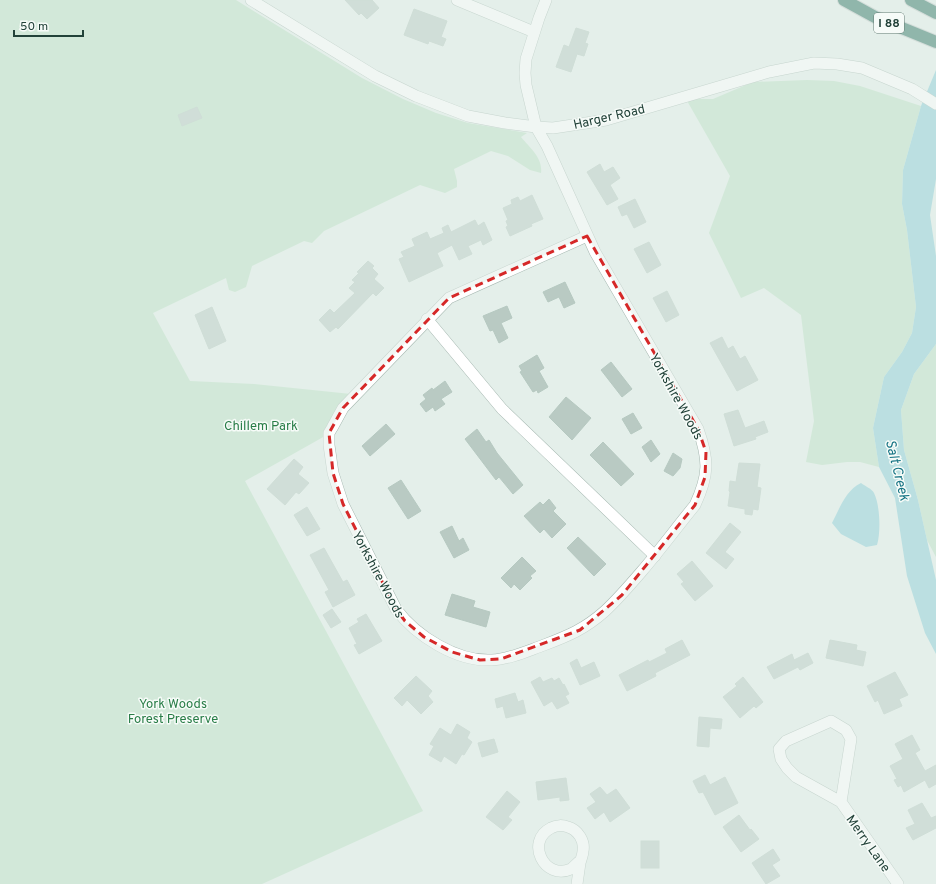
<svg xmlns="http://www.w3.org/2000/svg" width="936" height="884" viewBox="0 0 936 884" font-family="Overpass,sans-serif">
<rect width="100%" height="100%" fill="#e4efea"/>
<!-- green -->
<g fill="#bce1c5">
<path d="M0 0H236L362 78 403 99 436 113 468 123 527 133 521 137C530 148 543 158 541 173L530 170 508 156 491 151 454 169 457 181V187L445 193 420 185 324 231 312 243 304 241 252 266 246 287 235 292 229 290 226 278 153 313 190 381 254 384 351 394C338 405 328 419 325 436L245 481 423 811 262 884H0Z"/>
<path d="M807 80 834 81 860 86 921 106 903 170 902 204 907 230 916 307 912 333 902 352 884 377 873 428 879 467 860 462H847L822 465 806 462 814 421 801 315 764 288 741 298 709 233 730 176 686 99H713L753 82Z"/>
<path d="M936 344V557L927 540 918 500 904 450 901 410 914 374Z"/>
</g>
<!-- water -->
<g fill="#89cdd8">
<path d="M936 70V179L930 215 936 256V344L914 374 901 410 904 450 918 500 936 580V654L925 633 907 576 895 498 879 467 873 428 884 377 902 352 912 333 916 307 907 230 902 204 903 170 921 106Z"/>
<path d="M861 483C865 486 872 489 874 493 880 505 881 532 877 545L866 547 841 534 832 523C840 508 845 491 861 483Z"/>
</g>
<!-- building -->
<g fill="#b9cac3" stroke="#b6c9c1">
<path d="M345 0H372L379 8 367 19 361 13 359 15Z"/>
<path d="M414 9 447 21 441 37 446 39 443 46 429 41 428 44 404 35Z"/>
<path d="M576 28 589 32 585 43 588 44 584 56 577 54 571 72 556 67 564 45 569 47Z"/>
<path d="M197 107 202 118 182 126 178 115Z"/>
<path d="M600 164 604 172 613 167 620 178 610 185 618 199 607 205 587 172Z"/>
<path d="M532 195 543 219 531 224 532 226 510 236 506 227 508 226 506 221 508 220 503 208 512 204 511 200 518 197 520 201Z"/>
<path d="M635 199 646 222 634 228 627 214 622 216 618 207Z"/>
<path d="M475 220 478 226 484 222 492 240 483 245 481 240 468 246 472 254 459 260 452 245 437 253 443 266 409 282 399 259 404 257 401 252 415 246 412 239 427 232 430 239 444 233 442 228 448 225 451 232Z"/>
<path d="M649 242 661 265 647 273 634 249Z"/>
<path d="M368 261 374 266 372 268 378 274 374 279 384 288 376 296 373 293 338 329 336 327 330 332 319 320 330 309 334 313 355 293 349 288 355 282 352 280 359 273 357 272Z"/>
<path d="M565 282 575 303 564 308 559 297 548 302 543 292Z"/>
<path d="M667 291 679 315 666 322 653 298Z"/>
<path d="M507 306 512 318 501 323 508 338 499 343 493 330 490 331 483 316Z"/>
<path d="M212 307 226 341 209 349 195 315Z"/>
<path d="M722 337 728 349 733 346 740 359 745 356 758 380 737 391 710 343Z"/>
<path d="M537 355 544 368 539 371 548 387 538 393 537 390 533 392 520 372 522 371 519 366Z"/>
<path d="M611 362 632 389 622 397 601 370Z"/>
<path d="M445 381 452 392 441 399 445 404 435 411 433 407 426 412 420 404 426 399 423 395 432 388 433 390Z"/>
<path d="M566 397 591 418 572 440 549 417Z"/>
<path d="M738 410 745 428 764 421 768 432 755 437 756 439 734 446 724 414Z"/>
<path d="M633 413 642 428 631 434 622 419Z"/>
<path d="M386 424 395 434 370 456 362 446Z"/>
<path d="M477 429 486 442 489 440 497 453 523 485 513 494 499 477 496 480 465 439Z"/>
<path d="M651 440 660 454 651 462 642 447Z"/>
<path d="M603 442 634 474 621 486 590 455Z"/>
<path d="M673 453 682 459 680 468 673 476 664 471Z"/>
<path d="M294 459 303 467 298 474 309 483 299 494 296 492 285 505 267 489Z"/>
<path d="M739 463 760 464 757 487 761 488 758 510 753 509 752 515 745 514V509L728 506 730 492 729 491 730 481 736 482Z"/>
<path d="M401 480 421 511 408 519 388 488Z"/>
<path d="M549 499 556 508 553 511 566 524 552 538 544 529 540 533 524 516 540 502 543 505Z"/>
<path d="M307 507 320 529 307 536 294 515Z"/>
<path d="M730 523 741 532 725 552 734 559 726 569 706 553Z"/>
<path d="M452 526 459 541 463 538 469 550 454 558 440 532Z"/>
<path d="M578 537 606 564 594 576 567 548Z"/>
<path d="M324 548 343 582 347 580 355 595 333 607 325 592 329 590 310 555Z"/>
<path d="M522 557 536 571 530 576 532 578 520 590 514 584 511 588 501 578Z"/>
<path d="M692 561 713 586 695 601 681 584 684 582 677 574Z"/>
<path d="M452 594 475 601 473 607 490 612 486 627 445 615Z"/>
<path d="M332 609 341 622 331 628 323 615Z"/>
<path d="M366 614 382 641 359 654 354 645 357 644 349 628 359 622 357 619Z"/>
<path d="M682 640 690 655 655 673 656 676 627 691 619 675 648 660 649 662 667 653 665 649Z"/>
<path d="M830 640 857 645 856 650 866 652 863 666 826 658Z"/>
<path d="M808 653 813 663 800 670 798 667 774 679 767 667 792 654 794 660Z"/>
<path d="M577 659 581 668 594 662 600 676 580 685 570 663Z"/>
<path d="M895 672 908 695 899 699 902 706 884 714 878 700 875 702 867 686Z"/>
<path d="M416 676 432 691 428 696 433 702 421 714 407 700 402 706 394 698Z"/>
<path d="M540 677 543 682 552 678 554 681 559 678 563 685 564 684 569 694 565 696 569 703 557 709 552 701 544 706 531 682Z"/>
<path d="M743 677 763 702 756 708 754 706 740 718 723 697 737 686 735 684Z"/>
<path d="M515 693 518 702 523 700 526 713 506 718 503 706 497 708 495 699Z"/>
<path d="M699 717 722 719 721 729 710 728 709 747 697 746Z"/>
<path d="M457 724 470 732 467 738 472 742 464 755 462 754 456 764 444 756 441 762 429 755 434 746 430 744 440 728 451 735Z"/>
<path d="M912 735 920 750 915 753 925 771 936 765V784L929 788 925 780 904 792 901 785 898 787 894 780 897 779 890 766 903 759 895 744Z"/>
<path d="M494 739 498 752 482 757 478 743Z"/>
<path d="M705 775 710 785 725 777 738 803 715 815 703 792 699 793 693 781Z"/>
<path d="M566 778 569 800 560 801V797L538 800 536 782Z"/>
<path d="M600 787 607 795 616 789 630 808 610 822 604 812 595 819 587 808 596 802 590 794Z"/>
<path d="M507 791 520 802 508 817 512 820 503 830 486 817Z"/>
<path d="M922 803 931 818 936 816V828L913 840 906 828 915 824 908 810Z"/>
<path d="M739 815 750 830 751 829 759 839 741 852 723 827Z"/>
<rect x="641" y="841" width="18" height="27"/>
<path d="M773 849 780 860 772 865 780 876 766 884 752 863Z"/>
</g>
<g fill="none" stroke-linecap="round" stroke-linejoin="round">
<!-- minor casing -->
<g stroke="#a6b8b1" stroke-width="12">
<g id="minor">
<path d="M251 0 375 76 416 96 468 116 505 123 536 127 553 128 606 120 769 72 814 63 837 64 862 68 912 89 936 104"/>
<path d="M457 0 534 32"/>
<path d="M546 0 539 18 526 59 525 73 526 85 536 127 547 146 595 252 698 429C709 460 709 475 695 505 677 527 660 550 642 571 630 585 618 599 605 611 585 629 568 636 544 645 527 651 510 659 492 660 457 662 416 636 396 609L343 504 333 473 329 445V433L332 428 343 408 449 298 587 236"/>
<path d="M427 319 502 409 655 556"/>
<path d="M841 802 851 739 846 730 831 721 786 741 779 749 781 759 787 768 796 777 841 802 898 884"/>
<path d="M577 884C578 877 579 870 580 863 581 859 583 855 583 851 585 841 578 830 568 827 563 825 556 825 551 828 525 841 544 881 571 869 574 867 577 863 580 861"/>
</g>
</g>
<!-- highway casing -->
<g stroke="#c1cac8" stroke-width="14">
<g id="highway">
<path d="M844 0 875 17 936 42"/>
<path d="M911 0 936 13"/>
</g>
</g>
<!-- minor -->
<use href="#minor" stroke="#fff" stroke-width="11"/>
<!-- highway -->
<use href="#highway" stroke="#2b7161" stroke-width="12"/>
</g>
<!-- marked area -->
<path d="M0 0H936V884H0ZM587 236 698 429 706 452 705 477 695 505 622 595 580 630 501 659 480 660 452 652 424 637 405 621 396 609 343 504 333 473 329 433 343 408 449 298Z" fill="#e4efea" fill-opacity=".55" fill-rule="evenodd"/>
<path fill="none" stroke="#d62828" stroke-width="3" stroke-dasharray="8 5" stroke-linejoin="round" d="M587 236 698 429 706 452 705 477 695 505 622 595 580 630 501 659 480 660 452 652 424 637 405 621 396 609 343 504 333 473 329 433 343 408 449 298Z"/>
<g text-anchor="middle" stroke-width="3" stroke-linejoin="round" paint-order="stroke">
<!-- shield labels -->
<rect fill="#f6fbf8" stroke="#627a72" stroke-width="1" x="874" y="13" width="30" height="20" rx="3"/>
<g font-size="12" font-weight="bold" fill="#224239">
<text x="889" y="27">I 88</text>
</g>
<!-- street labels -->
<g font-size="13" fill="#224239" stroke="#f6fbf8">
<text transform="translate(609 116) rotate(-13)" y="5">Harger Road</text>
<text transform="translate(677 396) rotate(61)" y="5">Yorkshire Woods</text>
<text transform="translate(379 574) rotate(62)" y="5">Yorkshire Woods</text>
<text transform="translate(869 843) rotate(55)" y="5">Merry Lane</text>
</g>
<!-- park labels -->
<g font-size="13" fill="#287d47" stroke="#f6fbf8">
<text x="261" y="430">Chillem Park</text>
<text x="173" y="708">York Woods<tspan x="173" dy="15">Forest Preserve</tspan></text>
</g>
<!-- water labels -->
<g font-size="14" font-style="italic" fill="#167484" stroke="#f6fbf8">
<text transform="translate(898 470) rotate(76)" y="5">Salt Creek</text>
</g>
</g>
<!-- scale -->
<path d="M14 30v6h69v-6" fill="none" stroke="#224239" stroke-width="2"/>
<text x="20" y="30" font-size="12" fill="#224239" stroke="#f6fbf8" stroke-width="3" paint-order="stroke">50 m</text>
</svg>
